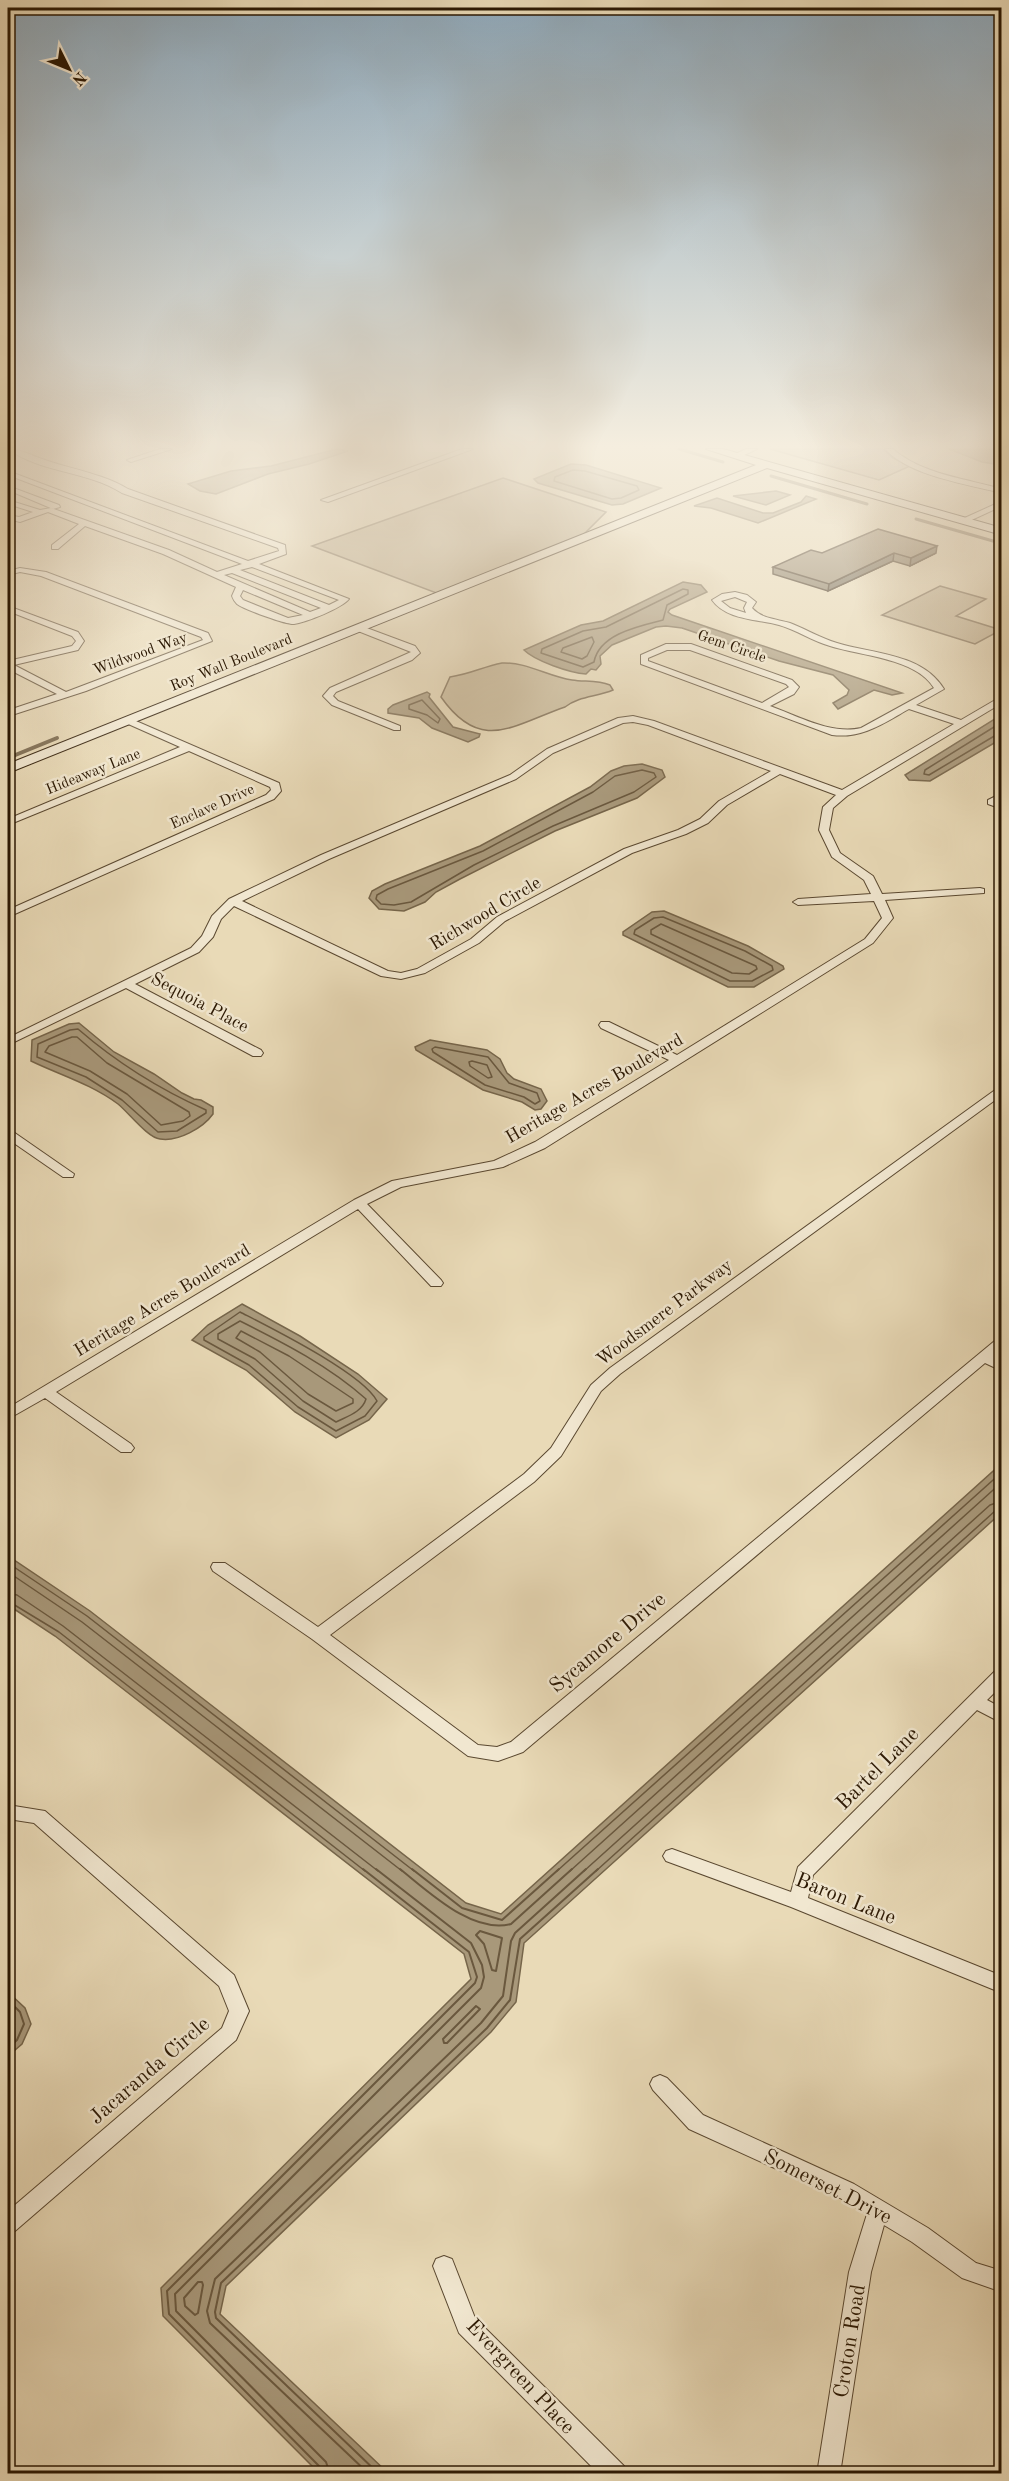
<svg xmlns="http://www.w3.org/2000/svg" width="1009" height="2481" viewBox="0 0 1009 2481" font-family="'Old Standard TT',serif">
<rect width="100%" height="100%" fill="#e9dab7"/>
<filter id="stains"><feTurbulence type="fractalNoise" baseFrequency=".00333" numOctaves="4"/><feColorMatrix values="0 0 0 0 .2 0 0 0 0 .09 0 0 0 0 .02 0 0 0 .5 -.17"/></filter>
<radialGradient id="worn" r=".72"><stop offset=".6" stop-color="#630" stop-opacity="0"/><stop offset="1" stop-color="#630" stop-opacity=".3"/></radialGradient>
<!-- green -->
<g fill="#c9b998" stroke="#7a684e" stroke-width="1.5">
<path d="M770 449H883L893 458 910 466 879 480Z"/>
<path d="M503 478 606 512 581 537 439 594 312 546Z"/>
<path d="M940 586 986 599 956 616 1001 630 975 644 882 615Z"/>
<path d="M502 663C527 662 547 676 572 680 585 682 597 680 610 685L613 690C597 697 579 696 565 707 513 725 481 754 441 697L450 677C471 674 482 667 502 663Z"/>
</g>
<!-- water -->
<g fill="#a8987a" stroke="#76654a" stroke-width="1.5">
<path d="M337 449 348 451 309 464 268 474 216 494 200 491 188 484 231 471 271 466Z"/>
<path d="M949 449H1001V465L982 462Z"/>
<path d="M571 464 586 465 661 488 623 504 612 505 538 483 534 479Z"/>
<path d="M776 491 790 495 766 505 733 496Z"/>
<path d="M806 496 816 499 758 523 711 508 694 506 717 498 763 513H773L801 502Z"/>
<path d="M683 582 701 585 707 592 670 609 668 612 672 615 902 693 892 695 874 690 838 709 833 703 847 695 849 690 833 675 779 661 682 628 666 626 656 627 612 645 600 656 601 664 596 670 591 669 586 674C570 673 535 661 524 650L581 625 603 621Z"/>
<path d="M427 692 430 694 429 697 453 727 480 734 479 737 468 742 432 728 419 718 388 713V709L393 705Z"/>
<path d="M1001 715V739L930 781 909 780 905 775Z"/>
<path d="M642 764 662 770 665 777 637 798 555 831 460 879 436 892 425 902 404 911 379 909 369 898 372 891 385 884 480 846 590 787 611 771 624 766Z"/>
<path d="M664 911 748 946 783 966 784 969 754 987H728L623 935V932L652 912Z"/>
<path d="M79 1023 114 1052 154 1074 182 1093 194 1099 201 1100 213 1107V1114C203 1128 178 1142 160 1139 148 1138 129 1113 118 1104 91 1084 60 1075 31 1061L32 1040 69 1024Z"/>
<path d="M430 1040 487 1050 500 1059 507 1073 514 1079 541 1089 547 1101 541 1109 535 1110 522 1102 483 1090 416 1050 415 1047Z"/>
<path d="M242 1304 300 1336 358 1374 387 1399 369 1420 336 1438 295 1412 246 1370 192 1340 208 1325Z"/>
<path d="M1001 1464V1513L524 1943 516 2002 491 2032 226 2286 220 2314 388 2473H319L163 2316 161 2288 471 1979 464 1954 55 1636 8 1605V1556L90 1611 466 1903 501 1914Z"/>
<path d="M8 1992 25 2008 31 2024 22 2044 8 2056Z"/>
</g>
<g fill="none" stroke-linecap="round" stroke-linejoin="round">
<!-- shore-far1 -->
<g stroke="#6a583e" stroke-width="1.5">
<path d="M573 470 585 471 637 486 639 490 621 498 612 499 554 481 555 477Z"/>
<path d="M683 589 688 590V594L667 605 663 620C639 626 599 634 594 662L583 667 541 653 542 649 583 631 606 627Z"/>
<path d="M592 637 594 642 587 656 582 659 561 652 563 648Z"/>
<path d="M422 700 440 719 438 723 427 715 409 709V705Z"/>
<path d="M1002 722 925 770 924 774 929 775 996 735H1002"/>
<path d="M642 770 654 773 656 777 634 792 553 826 474 865 411 902 394 905 381 904 376 899 377 895 388 889 483 851 593 792 615 776Z"/>
<path d="M663 917 745 951 772 966 773 970 752 981H730L634 934 635 930 654 918Z"/>
<path d="M661 924 756 966 757 969 749 974 732 973 651 934V930Z"/>
<path d="M78 1029C115 1061 161 1090 206 1110V1113L177 1131 158 1132 122 1100 86 1077 37 1057 38 1044 70 1030Z"/>
<path d="M72 1037H77L107 1063 189 1112 190 1116 183 1121 161 1125 127 1094 90 1071 45 1052 49 1046Z"/>
<path d="M435 1047 488 1057 509 1083 537 1093 540 1101 535 1104 524 1097 485 1085 433 1052 432 1049Z"/>
<path d="M472 1061 487 1065 492 1077 488 1078 470 1066 469 1062Z"/>
<path d="M240 1312C271 1328 362 1373 377 1401L365 1416 336 1431 298 1407 249 1365 204 1340V1337Z"/>
<path d="M240 1321C284 1343 329 1366 366 1399 362 1412 348 1416 336 1422L303 1401 255 1359 218 1339V1334Z"/>
<path d="M241 1331 289 1356 353 1399V1403L336 1411 308 1394 260 1352 236 1338Z"/>
<path d="M8 1563 87 1616 414 1871"/>
<path d="M8 1572 82 1622 402 1871"/>
<path d="M8 1593 17 1595 63 1626 378 1871"/>
<path d="M8 1601 59 1632 365 1871"/>
<path d="M557 1871 1002 1472"/>
<path d="M570 1871 1002 1482"/>
<path d="M584 1871 990 1505 1002 1501"/>
<path d="M596 1871 995 1511 1002 1509"/>
</g>
<!-- shore -->
<g stroke="#6a583e" stroke-width="2">
<path d="M400 1869C429 1892 472 1934 511 1924L572 1869"/>
<path d="M412 1869 462 1908 502 1920 559 1869"/>
<path d="M480 1931 502 1938 496 1971 492 1970 484 1944 476 1935Z"/>
<path d="M8 2000 20 2012 24 2024 17 2040 8 2048"/>
<path d="M476 2006 480 2009 447 2043H444L443 2039Z"/>
<path d="M198 2282H202L203 2285 198 2313 195 2315 185 2306 184 2298Z"/>
<path d="M322 2474 320 2467 169 2314 167 2291 475 1983 477 1977 469 1952 363 1869"/>
<path d="M330 2474 326 2462 176 2311 175 2294 481 1988 484 1977 482 1965 471 1943 376 1869"/>
<path d="M369 2474 210 2323 207 2311 215 2279 481 2023 503 1996 511 1941 515 1933 586 1869"/>
<path d="M379 2474 216 2318 215 2312 221 2283 487 2028 510 2000 520 1939 598 1869"/>
</g>
<!-- stream-far1 -->
<g stroke="#76654a" stroke-width="3">
<path d="M679 449 723 462"/>
<path d="M771 476 867 504"/>
<path d="M916 519 993 541"/>
</g>
<!-- stream -->
<path stroke="#76654a" stroke-width="4" d="M8 758 57 738"/>
<!-- street casing -->
<g stroke="#5a4830" stroke-width="2">
<g id="street">
<path d="M8 449C22 449 34 457 48 461 75 470 103 474 128 489L285 545 286 554 259 564 349 599C342 608 307 622 294 624 287 625 243 609 237 604 235 602 233 599 232 596L236 587 163 554 85 526 58 549H52V545L79 524 48 512 20 522 8 519V515L19 517 33 512 8 504V500L40 510 51 508 169 550 217 572 242 564 8 475V471L248 561 279 551 278 548 122 493C88 471 41 473 8 449ZM252 567 339 600 329 605 240 570ZM232 573 321 608 310 612 224 575ZM243 590 303 615 288 618 243 600 240 596Z"/>
<path d="M160 449H172L131 462 127 460Z"/>
<path d="M462 449H473L328 502 321 500Z"/>
<path d="M746 449H757L738 458 731 456Z"/>
<path d="M885 449H893C921 474 967 479 1002 489V493C966 484 910 476 885 449Z"/>
<path d="M8 486 59 505 60 507 53 509 8 490Z"/>
<path d="M1002 501V506L965 523 958 521Z"/>
<path d="M20 568 46 572 208 633 212 641 86 691 15 714H9V710L57 694 8 669V661L72 646 76 641 72 636 8 611V606L78 632 84 641 78 650 14 665 66 692 203 640 201 637 41 576 20 572 8 575V571Z"/>
<path d="M735 592 747 595 756 602 752 608C762 619 777 619 790 623 806 629 820 638 837 643 873 654 922 653 944 689L916 705 961 720 1002 696V703L847 796 833 808 829 830 840 853 873 876 882 894 980 888 984 889V893L885 900 893 918 873 943 545 1148 503 1167 401 1187 367 1204 441 1280 443 1283 441 1286H431L358 1209 56 1392 131 1444 134 1448 131 1452H121L45 1398 8 1419V1408L354 1200 392 1181 494 1161 535 1142 669 1060 601 1028 599 1025 601 1022H609L677 1055 865 939 882 918 874 901 798 905 793 902 798 899 871 894 864 880 832 857 819 830 823 807 836 795 780 774 727 805 708 823 686 834 632 853 505 921 479 943 425 973 401 979 381 976 234 906 221 919 213 937 199 952 135 984 261 1050 263 1053 261 1056H253L126 988 8 1045V1038L191 948 202 936 212 916 229 899 321 855 510 775 547 749 618 718 633 716 654 721 842 790 954 724 909 709C884 723 862 739 832 735L641 664V655L666 644H691L792 680 799 687 794 694 770 706C798 716 831 735 861 728L934 688C916 658 861 656 830 646 812 641 797 630 779 625 757 619 726 620 712 600L722 594ZM735 597 747 602 744 608 746 613 730 608 721 601ZM667 650H690L786 684 789 687 762 703 648 661V658ZM633 722 648 725 771 771 719 801 700 819 678 830 624 849 497 917 471 939 417 969 401 973 388 971 242 901 329 859 516 779 553 753 623 723Z"/>
<path d="M358 627H364L415 646 420 653 412 660 336 692 333 696 338 701 400 726V730H394L332 705 323 696 330 688 411 652 358 631Z"/>
<path d="M129 718 279 783 281 791 274 799 8 917V910L266 795 271 790 270 787 189 751 8 825V819L180 747 126 723V719Z"/>
<path d="M1002 793V809L988 804V800Z"/>
<path d="M1002 1085V1095L620 1374 601 1391 561 1456 534 1482 330 1635 478 1745 497 1747 511 1742 997 1339 1002 1338V1350L994 1356 1002 1360V1371L985 1363 523 1752 498 1761 468 1756 312 1639 213 1571 211 1567 213 1563H225L318 1627 524 1474 551 1448 591 1385 610 1368Z"/>
<path d="M8 1130 12 1131 74 1174 73 1177H63L8 1139Z"/>
<path d="M1002 1668V1685L987 1700 1002 1708V1723L977 1710 813 1875 808 1898 1002 1976V1993L791 1907 666 1861 663 1856 666 1851 672 1849 791 1892 798 1867 996 1670Z"/>
<path d="M8 1805 45 1811 234 1975 249 2011 236 2040 15 2231 8 2234V2211L222 2028 229 2011 219 1986 34 1823 8 1819Z"/>
<path d="M660 2075 667 2078 703 2115 854 2184 928 2228 976 2263 1002 2271V2292L962 2278 912 2242 884 2225 871 2272 840 2474H817L849 2272 867 2214 840 2198 689 2129 653 2090 650 2084 653 2078Z"/>
<path d="M444 2256 452 2259 475 2318 624 2466 627 2474H599L459 2333 433 2266 436 2259Z"/>
</g>
</g>
<!-- secondary casing -->
<g stroke="#2b1803" stroke-width="2">
<path id="secondary" d="M706 449H723L1002 528V535L767 468 8 773V764L756 465Z"/>
</g>
<!-- street -->
<use href="#street" fill="#f1e7d0" fill-rule="evenodd"/>
<!-- secondary -->
<use href="#secondary" fill="#f1e7d0" fill-rule="evenodd"/>
</g>
<!-- wall -->
<path fill="#7a6c53" stroke="#2b1803" stroke-width="1.5" d="M822 553H936L910 566 893 561 828 591 773 574V567Z"/>
<!-- shaded-wall -->
<g fill="#635844" stroke="#2b1803" stroke-width="1.5">
<path d="M937 546 936 553 910 566 911 558Z"/>
<path d="M894 553 893 561 828 591 829 584Z"/>
</g>
<!-- building -->
<path fill="#8e7d61" stroke="#2b1803" stroke-width="1.5" d="M878 529 937 546 911 558 894 553 829 584 773 567 811 550 822 553Z"/>
<!-- sky -->
<linearGradient id="sky" x2="0" y2="1"><stop stop-color="#8ea9bc"/><stop offset="0.56" stop-color="#f5eedf"/><stop offset="1" stop-color="#f5eedf" stop-opacity="0"/></linearGradient>
<rect width="1009" height="796" fill="url(#sky)"/>
<g text-anchor="middle" stroke-width="5" stroke-linejoin="round" paint-order="stroke">
<!-- far-street labels -->
<g font-size="15" fill="#2b1803" stroke="#f1e7d0">
<text transform="translate(732 646) rotate(19)" y="5">Gem Circle</text>
<text transform="translate(140 653) rotate(-20)" y="5">Wildwood Way</text>
<text transform="translate(231 662) rotate(-22)" y="5">Roy Wall Boulevard</text>
<text transform="translate(93 771) rotate(-22)" y="5">Hideaway Lane</text>
<text transform="translate(212 806) rotate(-24)" y="5">Enclave Drive</text>
</g>
<!-- street labels -->
<g font-size="18" fill="#2b1803" stroke="#f1e7d0">
<text transform="translate(485 913) rotate(-31)" y="6">Richwood Circle</text>
<text transform="translate(200 1002) rotate(28)" y="6">Sequoia Place</text>
<text transform="translate(594 1088) rotate(-30)" y="6">Heritage Acres Boulevard</text>
<text transform="translate(162 1300) rotate(-31)" y="6">Heritage Acres Boulevard</text>
<text transform="translate(664 1312) rotate(-37)" y="6">Woodsmere Parkway</text>
</g>
<!-- near-street labels -->
<g font-size="21" fill="#2b1803" stroke="#f1e7d0">
<text transform="translate(607 1642) rotate(-40)" y="7">Sycamore Drive</text>
<text transform="translate(877 1768) rotate(-45)" y="7">Bartel Lane</text>
<text transform="translate(846 1898) rotate(22)" y="7">Baron Lane</text>
<text transform="translate(149 2070) rotate(-41)" y="7">Jacaranda Circle</text>
<text transform="translate(828 2186) rotate(27)" y="7">Somerset Drive</text>
<text transform="translate(849 2341) rotate(-81)" y="7">Croton Road</text>
<text transform="translate(521 2376) rotate(47)" y="7">Evergreen Place</text>
</g>
</g>
<!-- margin -->
<rect width="1009" height="2481" fill="none" stroke="#e9dab7" stroke-width="30"/>
<rect x="9" y="9" width="991" height="2463" fill="none" stroke="#2b1803" stroke-width="3"/>
<rect x="15" y="15" width="979" height="2451" fill="none" stroke="#2b1803" stroke-width="1.5"/>
<!-- north arrow -->
<g transform="translate(69 69) rotate(133)" stroke="#f1e7d0" stroke-width="4.5" paint-order="stroke">
<path d="M0-4.5L10 22L0 15L-10 22Z" fill="#2b1803"/>
<text y="-9" font-size="16" font-weight="bold" text-anchor="middle" fill="#2b1803">N</text>
</g>
<rect width="100%" height="100%" filter="url(#stains)"/>
<rect width="100%" height="100%" fill="url(#worn)"/>
</svg>
